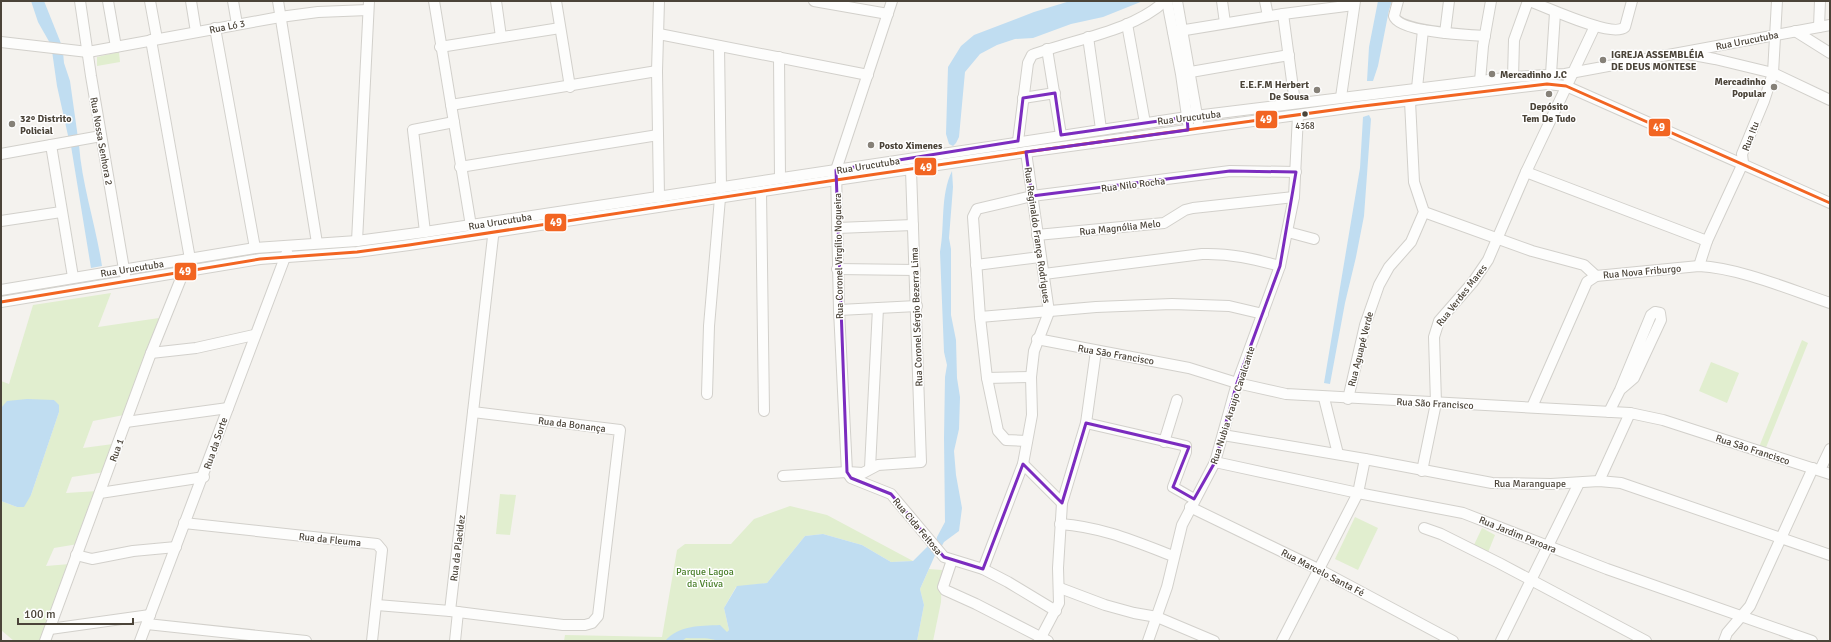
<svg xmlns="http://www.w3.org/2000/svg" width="1831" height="642" viewBox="0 0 1831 642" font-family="Signika,sans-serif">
<rect width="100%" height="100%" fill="#f4f2ee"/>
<!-- green -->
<g fill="#e1eecf">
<path d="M119 52 120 62 97 66V57Z"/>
<path d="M111 293 98 327 159 318 124 415 93 421 83 448 113 444 105 472 72 477 66 493 98 491 78 544 54 548 46 566 70 564 43 641H14L1 630V501L17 507 31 495 59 412 54 400 7 402 1 408V381L9 384 33 305Z"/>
<path d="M1802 340 1808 343 1765 450 1759 447Z"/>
<path d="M1711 362 1739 373 1727 403 1699 391Z"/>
<path d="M500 494 516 495 510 535 496 534Z"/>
<path d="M790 506 827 515 913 561 891 562 862 545 823 534 805 536 767 583 736 587 724 608 729 630 721 641H564L565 635 662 637 677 550 685 544H731L754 519Z"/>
<path d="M1355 517 1378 528 1358 570 1335 559Z"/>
<path d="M1482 528 1495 535 1487 555 1473 547Z"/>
<path d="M929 569 942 570 941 602 933 641H917L924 605 920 589Z"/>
</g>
<!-- water -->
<g fill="#c0ddf1">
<path d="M31 1H44L62 46 51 45 38 22Z"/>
<path d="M1070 1H1143L1103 17 1071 24 1033 38 1015 39 997 45 980 54 965 72 959 137 956 143 953 146 949 144 946 134 948 67 961 46 974 35 1034 12Z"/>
<path d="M1378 1H1392L1389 10 1378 66 1373 81H1367L1369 47Z"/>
<path d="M52 51 63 52 64 63 70 81 78 138 69 140 57 86Z"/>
<path d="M1369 115 1371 119 1364 216 1356 257 1345 303 1330 384 1324 383 1360 168 1363 117Z"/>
<path d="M79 145C82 185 96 226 102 266L91 268 71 146Z"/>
<path d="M952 171 953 187 949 238 951 249V315L956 340 957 378 960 397 959 429 954 451 956 475 962 508 959 531 944 542 939 551 935 546 937 537 945 522 944 438 945 377 947 365 944 352 940 252C945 226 940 195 952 171Z"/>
<path d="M27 399 54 400 59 405V412L31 495 24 507H17L1 501V408L7 401Z"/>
<path d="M823 534 862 545 891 562 913 561 928 546 936 553 920 589 924 605 917 641H718C709 637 696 639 686 638L682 641H665C679 625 699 626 720 625L727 632 729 630 724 608 737 586 767 583 805 536Z"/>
</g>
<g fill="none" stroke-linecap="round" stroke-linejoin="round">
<!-- minor casing -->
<g stroke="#d2d0cb" stroke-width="12">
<g id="minor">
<path d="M80 1 91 76 125 275"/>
<path d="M108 1 116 47"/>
<path d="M150 1 157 39"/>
<path d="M191 1 196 32"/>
<path d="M233 1 237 24"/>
<path d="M278 1 317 243"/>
<path d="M434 1 471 226"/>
<path d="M496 1 501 37"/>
<path d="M556 1 570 87"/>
<path d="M659 1 657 71 659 197"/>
<path d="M814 1 888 14"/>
<path d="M1167 1 1181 74 1188 123"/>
<path d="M1177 1 1198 121"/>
<path d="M1222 1 1225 23"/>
<path d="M1265 1 1268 16"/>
<path d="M1398 1 1394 16C1398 32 1469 35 1485 36"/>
<path d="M1529 1C1545 6 1612 39 1625 27L1632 1"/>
<path d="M1283 14 1295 103"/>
<path d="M1127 24 1145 123"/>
<path d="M1819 27 1820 1"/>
<path d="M215 28 255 248"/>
<path d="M1795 31 1830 53"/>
<path d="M1173 32 1283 14 1354 5"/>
<path d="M1445 33 1449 1"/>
<path d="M659 34 868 75"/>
<path d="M1088 37 1101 129"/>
<path d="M151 40 190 259"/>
<path d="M1 42 88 52 280 17 318 12 368 10"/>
<path d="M719 46 721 188"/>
<path d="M440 47 560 28"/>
<path d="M1047 49 1061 135"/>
<path d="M1688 54 1715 59 1773 73 1830 100"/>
<path d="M779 57 780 178"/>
<path d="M1185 73 1289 55"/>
<path d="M1551 74 1555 13"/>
<path d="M1513 77 1514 40 1528 1"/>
<path d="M1480 81 1483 46 1491 1"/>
<path d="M1417 88 1423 30"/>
<path d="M1341 97 1355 1"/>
<path d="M1023 98 1055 93"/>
<path d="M451 105 657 71"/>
<path d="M1018 141 1028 63 1032 55C1074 39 1131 32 1165 1"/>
<path d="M51 145 73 277"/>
<path d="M1 154 101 136"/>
<path d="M460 167 658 135"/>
<path d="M1526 172 1707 241"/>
<path d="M761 192 764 411"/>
<path d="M1424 212 1532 251 1584 265 1596 276"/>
<path d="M1 221 61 212"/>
<path d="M837 228 913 225"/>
<path d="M425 232 413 130 454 122"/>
<path d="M1288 232 1314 239"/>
<path d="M1037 235 1164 223 1185 210 1193 208 1294 197"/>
<path d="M357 241 369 1"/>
<path d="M976 265 1040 257"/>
<path d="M1699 266 1707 241 1743 163 1742 154 1764 101 1773 73 1777 1"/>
<path d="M837 269 915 270"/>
<path d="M1044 274 1202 254C1230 253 1254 259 1280 266"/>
<path d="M1 290 255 248 357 241 425 232 1187 117 1513 77 1565 74 1830 25"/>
<path d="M1 302 260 259 357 252 409 245 836 180 1026 152 1355 107 1547 84 1566 86 1830 203"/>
<path d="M839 310 917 306"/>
<path d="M980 317 1096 307 1172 304 1229 306 1263 314"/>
<path d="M1037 339 1189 368 1237 383 1286 394 1630 413 1663 420 1830 474"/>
<path d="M151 353 196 348 254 335"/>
<path d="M987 378 1031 377"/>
<path d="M707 394 709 326 720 198"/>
<path d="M1324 398 1338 454"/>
<path d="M1348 399 1365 325 1379 285 1389 267 1411 242 1424 212 1414 182 1410 101"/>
<path d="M1532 407 1587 282 1596 276 1699 266C1740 268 1791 290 1830 303"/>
<path d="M1609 412 1620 390 1651 315 1655 312 1660 313 1661 320 1634 378 1620 390"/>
<path d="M126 422 228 408"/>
<path d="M1086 423 1186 446V452L1173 487 1194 499"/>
<path d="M1223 435 1365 459 1492 483 1551 484 1599 481 1621 483 1830 555"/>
<path d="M1027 441 1006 440 998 431 987 378 980 317 973 217 977 209 1032 196 1230 171 1296 172"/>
<path d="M1164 442 1177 400"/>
<path d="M1215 462 1358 493 1463 513 1607 569 1812 641"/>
<path d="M1023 464 1062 503"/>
<path d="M870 468 878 308"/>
<path d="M1820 470 1830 449"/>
<path d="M1422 471 1436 403 1434 337 1439 321 1473 282 1488 260 1526 172 1595 26"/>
<path d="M847 472 839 310 836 170 892 1"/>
<path d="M847 472 851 478 891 494 944 557 983 569 1008 582 1056 611"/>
<path d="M783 476 847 472 863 473 878 465 921 462 911 170"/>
<path d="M1599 481 1630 413"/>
<path d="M100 493 204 477"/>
<path d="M1190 507 1320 570 1453 641"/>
<path d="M184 523 377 544 382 550 372 641"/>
<path d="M1060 524C1102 527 1134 541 1173 556"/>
<path d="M1424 528 1441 534 1499 563 1646 641"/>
<path d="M76 555 92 559 133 551 176 547"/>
<path d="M952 560 943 587 945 590 976 604 1048 641"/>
<path d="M983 569 1023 464 1032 415 1031 377 1034 351 1049 312 1026 152"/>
<path d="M1060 588 1105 605 1134 613 1157 617 1214 641"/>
<path d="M377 605 450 611 473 412"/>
<path d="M450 611 563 625H585L592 623 598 616 620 430 473 412 494 228"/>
<path d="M147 624 306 641"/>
<path d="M50 629 150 615"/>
<path d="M45 641 151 353 184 271"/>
<path d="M140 641 287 252"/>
<path d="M455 641 458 612"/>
<path d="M1039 641 1059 603 1058 568 1062 503 1086 423 1096 351"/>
<path d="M1148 641 1167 587 1182 525 1215 462 1237 383 1280 266 1294 197 1298 115"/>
<path d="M1282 641 1358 493 1365 459"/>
<path d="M1501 641 1579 483"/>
<path d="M1724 641 1727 633 1750 606 1813 468"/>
</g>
</g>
<!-- minor -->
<use href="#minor" stroke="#fdfdfc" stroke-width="10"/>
<!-- bus-1 casing -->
<g stroke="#fff" stroke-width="6">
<path id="bus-1" d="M1 302 260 259 357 252 409 245 836 180 1026 152 1355 107 1547 84 1566 86 1830 203"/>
</g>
<!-- bus-1 -->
<use href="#bus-1" stroke="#f26522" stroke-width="3"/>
</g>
<!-- marked area -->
<path fill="none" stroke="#7b2cbf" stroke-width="3" stroke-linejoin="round" d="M1055 93 1061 135 1187 117 1188 130 1026 152 1032 196 1230 171 1296 172 1280 266 1237 383 1215 462 1194 499 1173 487 1189 447 1086 423 1062 503 1023 464 983 569 944 557 891 494 851 478 847 472 836 170 1018 141 1023 98Z"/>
<!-- markers -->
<g fill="#868178" stroke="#fff" stroke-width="1.5">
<circle cx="1603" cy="60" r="4"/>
<circle cx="1492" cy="74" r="4"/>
<circle cx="1774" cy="87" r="4"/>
<circle cx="1317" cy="90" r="4"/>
<circle cx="1549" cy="94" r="4"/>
<circle cx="12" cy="124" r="4"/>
<circle cx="871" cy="145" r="4"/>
</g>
<circle fill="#4b4439" stroke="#fff" stroke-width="1.5" cx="1305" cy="114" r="3.5"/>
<g text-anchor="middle" stroke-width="3" stroke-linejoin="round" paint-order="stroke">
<!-- bus labels -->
<g font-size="9" fill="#4b4439" stroke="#fff">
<text x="1305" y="129">4368</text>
</g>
<!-- street labels -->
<g font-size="10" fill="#4b4439" stroke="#fff">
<text transform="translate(227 26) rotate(-11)" y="4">Rua Ló 3</text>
<text transform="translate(1747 40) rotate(-11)" y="4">Rua Urucutuba</text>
<text transform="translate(1189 117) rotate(-7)" y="4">Rua Urucutuba</text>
<text transform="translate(1750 136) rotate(-69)" y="4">Rua Itu</text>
<text transform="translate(102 141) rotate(80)" y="4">Rua Nossa Senhora 2</text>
<text transform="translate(868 165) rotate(-9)" y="4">Rua Urucutuba</text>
<text transform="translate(1133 184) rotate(-7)" y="4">Rua Nilo Rocha</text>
<text transform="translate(500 221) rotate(-9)" y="4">Rua Urucutuba</text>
<text transform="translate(1120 227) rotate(-6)" y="4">Rua Magnólia Melo</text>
<text transform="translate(1038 235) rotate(82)" y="4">Rua Reginaldo França Rodrigues</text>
<text transform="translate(838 256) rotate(-91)" y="4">Rua Coronel Virgílio Nogueira</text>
<text transform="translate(132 268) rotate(-9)" y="4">Rua Urucutuba</text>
<text transform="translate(1642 271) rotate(-5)" y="4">Rua Nova Friburgo</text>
<text transform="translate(1461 295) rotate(-52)" y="4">Rua Verdes Mares</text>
<text transform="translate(916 317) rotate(-92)" y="4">Rua Coronel Sérgio Bezerra Lima</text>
<text transform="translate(1360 349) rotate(-76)" y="4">Rua Aguapé Verde</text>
<text transform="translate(1116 354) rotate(10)" y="4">Rua São Francisco</text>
<text transform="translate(1435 403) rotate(3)" y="4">Rua São Francisco</text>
<text transform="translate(1232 405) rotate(-72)" y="4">Rua Nubia Araujo Cavalcante</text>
<text transform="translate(572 424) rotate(7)" y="4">Rua da Bonança</text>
<text transform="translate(215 443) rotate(-71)" y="4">Rua da Sorte</text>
<text transform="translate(1753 449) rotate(18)" y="4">Rua São Francisco</text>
<text transform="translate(116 450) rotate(-70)" y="4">Rua 1</text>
<text x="1530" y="487">Rua Maranguape</text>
<text transform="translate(918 526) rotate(50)" y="4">Rua Cida Feitosa</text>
<text transform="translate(1518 534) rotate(22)" y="4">Rua Jardim Paroara</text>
<text transform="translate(330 539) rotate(6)" y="4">Rua da Fleuma</text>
<text transform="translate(457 548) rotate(-83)" y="4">Rua da Placidez</text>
<text transform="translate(1323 572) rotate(27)" y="4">Rua Marcelo Santa Fé</text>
</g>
<!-- poi labels -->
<g font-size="10" font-weight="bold" fill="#4b4439" stroke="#fff" text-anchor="start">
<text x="1611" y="58">IGREJA ASSEMBLÉIA<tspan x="1611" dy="12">DE DEUS MONTESE</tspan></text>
<text x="1500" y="78">Mercadinho J.C</text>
<text x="1766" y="85" text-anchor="end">Mercadinho<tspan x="1766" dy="12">Popular</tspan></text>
<text x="1309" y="88" text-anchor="end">E.E.F.M Herbert<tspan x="1309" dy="12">De Sousa</tspan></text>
<text x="1549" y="110" text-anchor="middle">Depósito<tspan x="1549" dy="12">Tem De Tudo</tspan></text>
<text x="20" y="122">32º Distrito<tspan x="20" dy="12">Policial</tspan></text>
<text x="879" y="149">Posto Ximenes</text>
</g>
<!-- park labels -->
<g font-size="10" fill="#4a7f2a" stroke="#fff">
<text x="705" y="575">Parque Lagoa<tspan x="705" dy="12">da Viúva</tspan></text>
</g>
</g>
<g stroke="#fff" stroke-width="1.5">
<rect x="1255" y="110" width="23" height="19" rx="4" fill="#f26522"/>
<rect x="1648" y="118" width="23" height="19" rx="4" fill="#f26522"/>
<rect x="914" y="157" width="23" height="19" rx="4" fill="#f26522"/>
<rect x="544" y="213" width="23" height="19" rx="4" fill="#f26522"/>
<rect x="174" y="262" width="23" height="19" rx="4" fill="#f26522"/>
</g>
<g font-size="11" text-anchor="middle" font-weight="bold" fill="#fff">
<text x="1266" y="123">49</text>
<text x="1659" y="131">49</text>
<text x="926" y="171">49</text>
<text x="556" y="226">49</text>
<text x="185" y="275">49</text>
</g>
<!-- border -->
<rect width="1831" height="642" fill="none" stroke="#4b4439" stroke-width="4"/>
<!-- scale -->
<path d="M18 618v6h115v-6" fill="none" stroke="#4b4439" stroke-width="2"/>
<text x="24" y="618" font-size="12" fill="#4b4439" stroke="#ffffff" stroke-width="3" paint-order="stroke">100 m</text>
</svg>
